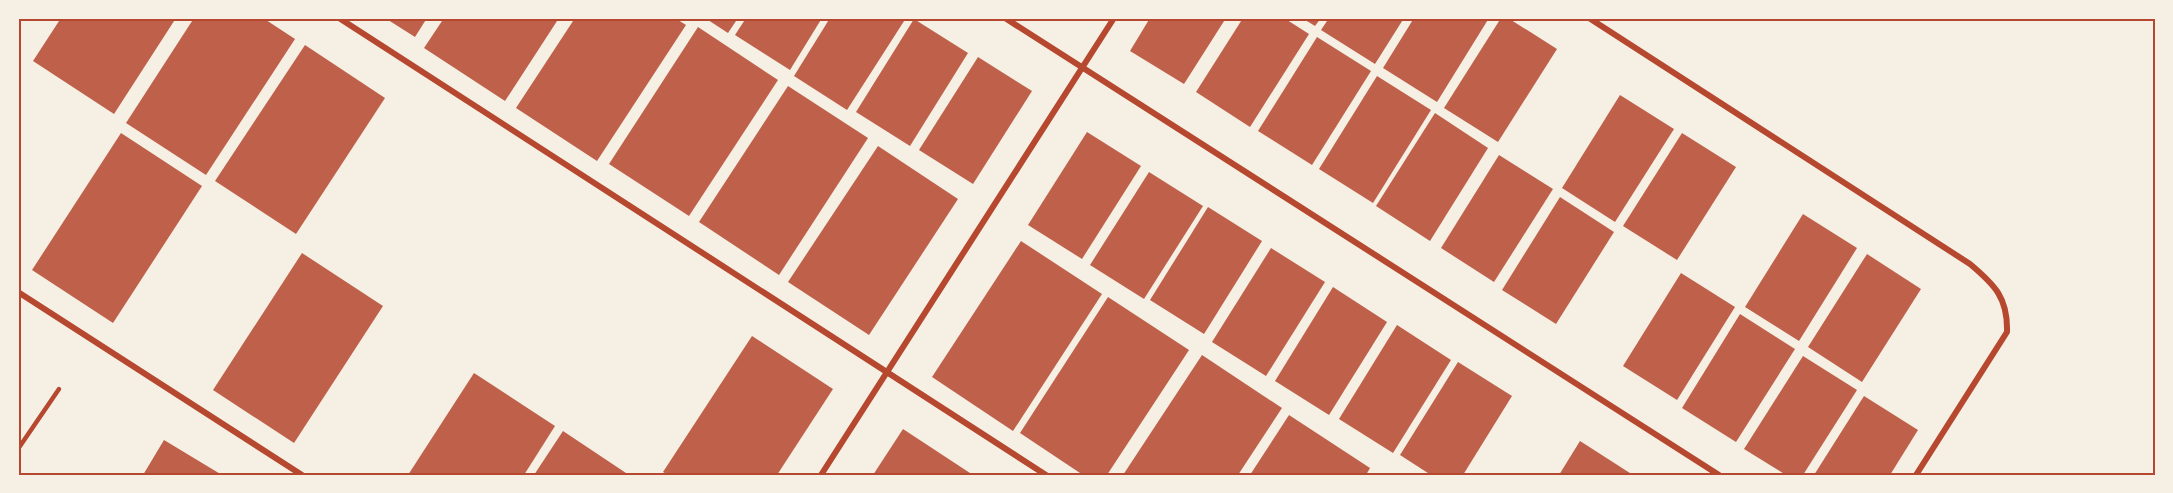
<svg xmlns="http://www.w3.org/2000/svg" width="2173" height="493" viewBox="0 0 2173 493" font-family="'Archivo Narrow',sans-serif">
<rect width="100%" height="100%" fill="#f6efe4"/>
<!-- building -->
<g fill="#bf614a">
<path d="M61 18H176L114 114 33 61Z"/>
<path d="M194 18H263L295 39 206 175 126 123Z"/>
<path d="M385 18H427L415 37Z"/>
<path d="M444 18H559L505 101 424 48Z"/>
<path d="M575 18H675L686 25 597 161 516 108Z"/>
<path d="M705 18H738L728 33Z"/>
<path d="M746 18H822L790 70 735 35Z"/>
<path d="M830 18H906L847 110 794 76Z"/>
<path d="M1150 18H1226L1184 84 1130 51Z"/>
<path d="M1243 18H1284L1309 34 1250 127 1196 92Z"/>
<path d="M1302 18H1321L1315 26Z"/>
<path d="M1329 18H1404L1375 64 1321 30Z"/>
<path d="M1414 18H1489L1437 102 1383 68Z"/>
<path d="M1501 18H1508L1557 49 1498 142 1444 108Z"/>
<path d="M914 19 968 53 910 146 856 112Z"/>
<path d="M698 27 778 80 689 216 609 164Z"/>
<path d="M1317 37 1371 71 1312 165 1258 131Z"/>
<path d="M305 45 385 98 296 234 215 181Z"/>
<path d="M978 57 1032 91 973 184 919 150Z"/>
<path d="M1377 76 1431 110 1373 203 1319 169Z"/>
<path d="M788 86 868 138 779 275 699 222Z"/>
<path d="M1620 95 1674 129 1615 222 1562 188Z"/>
<path d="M1435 113 1488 148 1430 241 1376 206Z"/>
<path d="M1087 132 1141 166 1082 259 1028 225Z"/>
<path d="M121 133 202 186 113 323 32 270Z"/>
<path d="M1682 133 1736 167 1677 260 1623 226Z"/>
<path d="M878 146 958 199 869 335 788 282Z"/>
<path d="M1499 155 1553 189 1494 282 1441 248Z"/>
<path d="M1149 172 1203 206 1144 299 1090 265Z"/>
<path d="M1560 197 1614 232 1556 324 1502 290Z"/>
<path d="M1208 207 1262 241 1204 334 1150 300Z"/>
<path d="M1803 214 1857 248 1799 341 1745 307Z"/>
<path d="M1021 241 1102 294 1013 431 932 377Z"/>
<path d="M1271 248 1325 282 1266 376 1212 342Z"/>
<path d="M302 253 383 306 294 443 213 390Z"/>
<path d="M1867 254 1921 289 1862 382 1808 347Z"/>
<path d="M1681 273 1735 307 1677 400 1623 366Z"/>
<path d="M1333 287 1387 322 1329 415 1275 381Z"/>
<path d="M1108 297 1189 350 1107 475H1083L1020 433Z"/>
<path d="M1740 314 1795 349 1736 442 1682 408Z"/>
<path d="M1397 325 1451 360 1393 453 1339 419Z"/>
<path d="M752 336 833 389 777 475H668L663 472Z"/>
<path d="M1202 355 1282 408 1238 475H1123Z"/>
<path d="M1803 356 1857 390 1803 475H1786L1744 449Z"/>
<path d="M1458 362 1512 396 1463 475H1431L1400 455Z"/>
<path d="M474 373 555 426 524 475H408Z"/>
<path d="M1864 396 1918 430 1890 475H1814Z"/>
<path d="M1289 415 1370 468 1366 475H1250Z"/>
<path d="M903 429 973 475H873Z"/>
<path d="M563 431 629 475H534Z"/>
<path d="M164 440 222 475H143Z"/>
<path d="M1580 441 1633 475H1559Z"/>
</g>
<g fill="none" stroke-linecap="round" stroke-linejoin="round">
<!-- service -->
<path stroke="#b5482f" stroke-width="4.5" d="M18 449 59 389"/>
<!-- minor -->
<g stroke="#b5482f" stroke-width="6">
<path d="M339 18 1046 475"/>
<path d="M1005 18 1719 475"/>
<path d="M1589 18 1970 264C1995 285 2008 298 2007 332L1916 475"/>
<path d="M18 292 302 475"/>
<path d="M821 475 1114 18"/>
</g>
</g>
<!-- border -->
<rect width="2173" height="493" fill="none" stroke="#f6efe4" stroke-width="39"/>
<rect x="20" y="20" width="2134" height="454" fill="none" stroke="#b5482f" stroke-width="2"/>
</svg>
